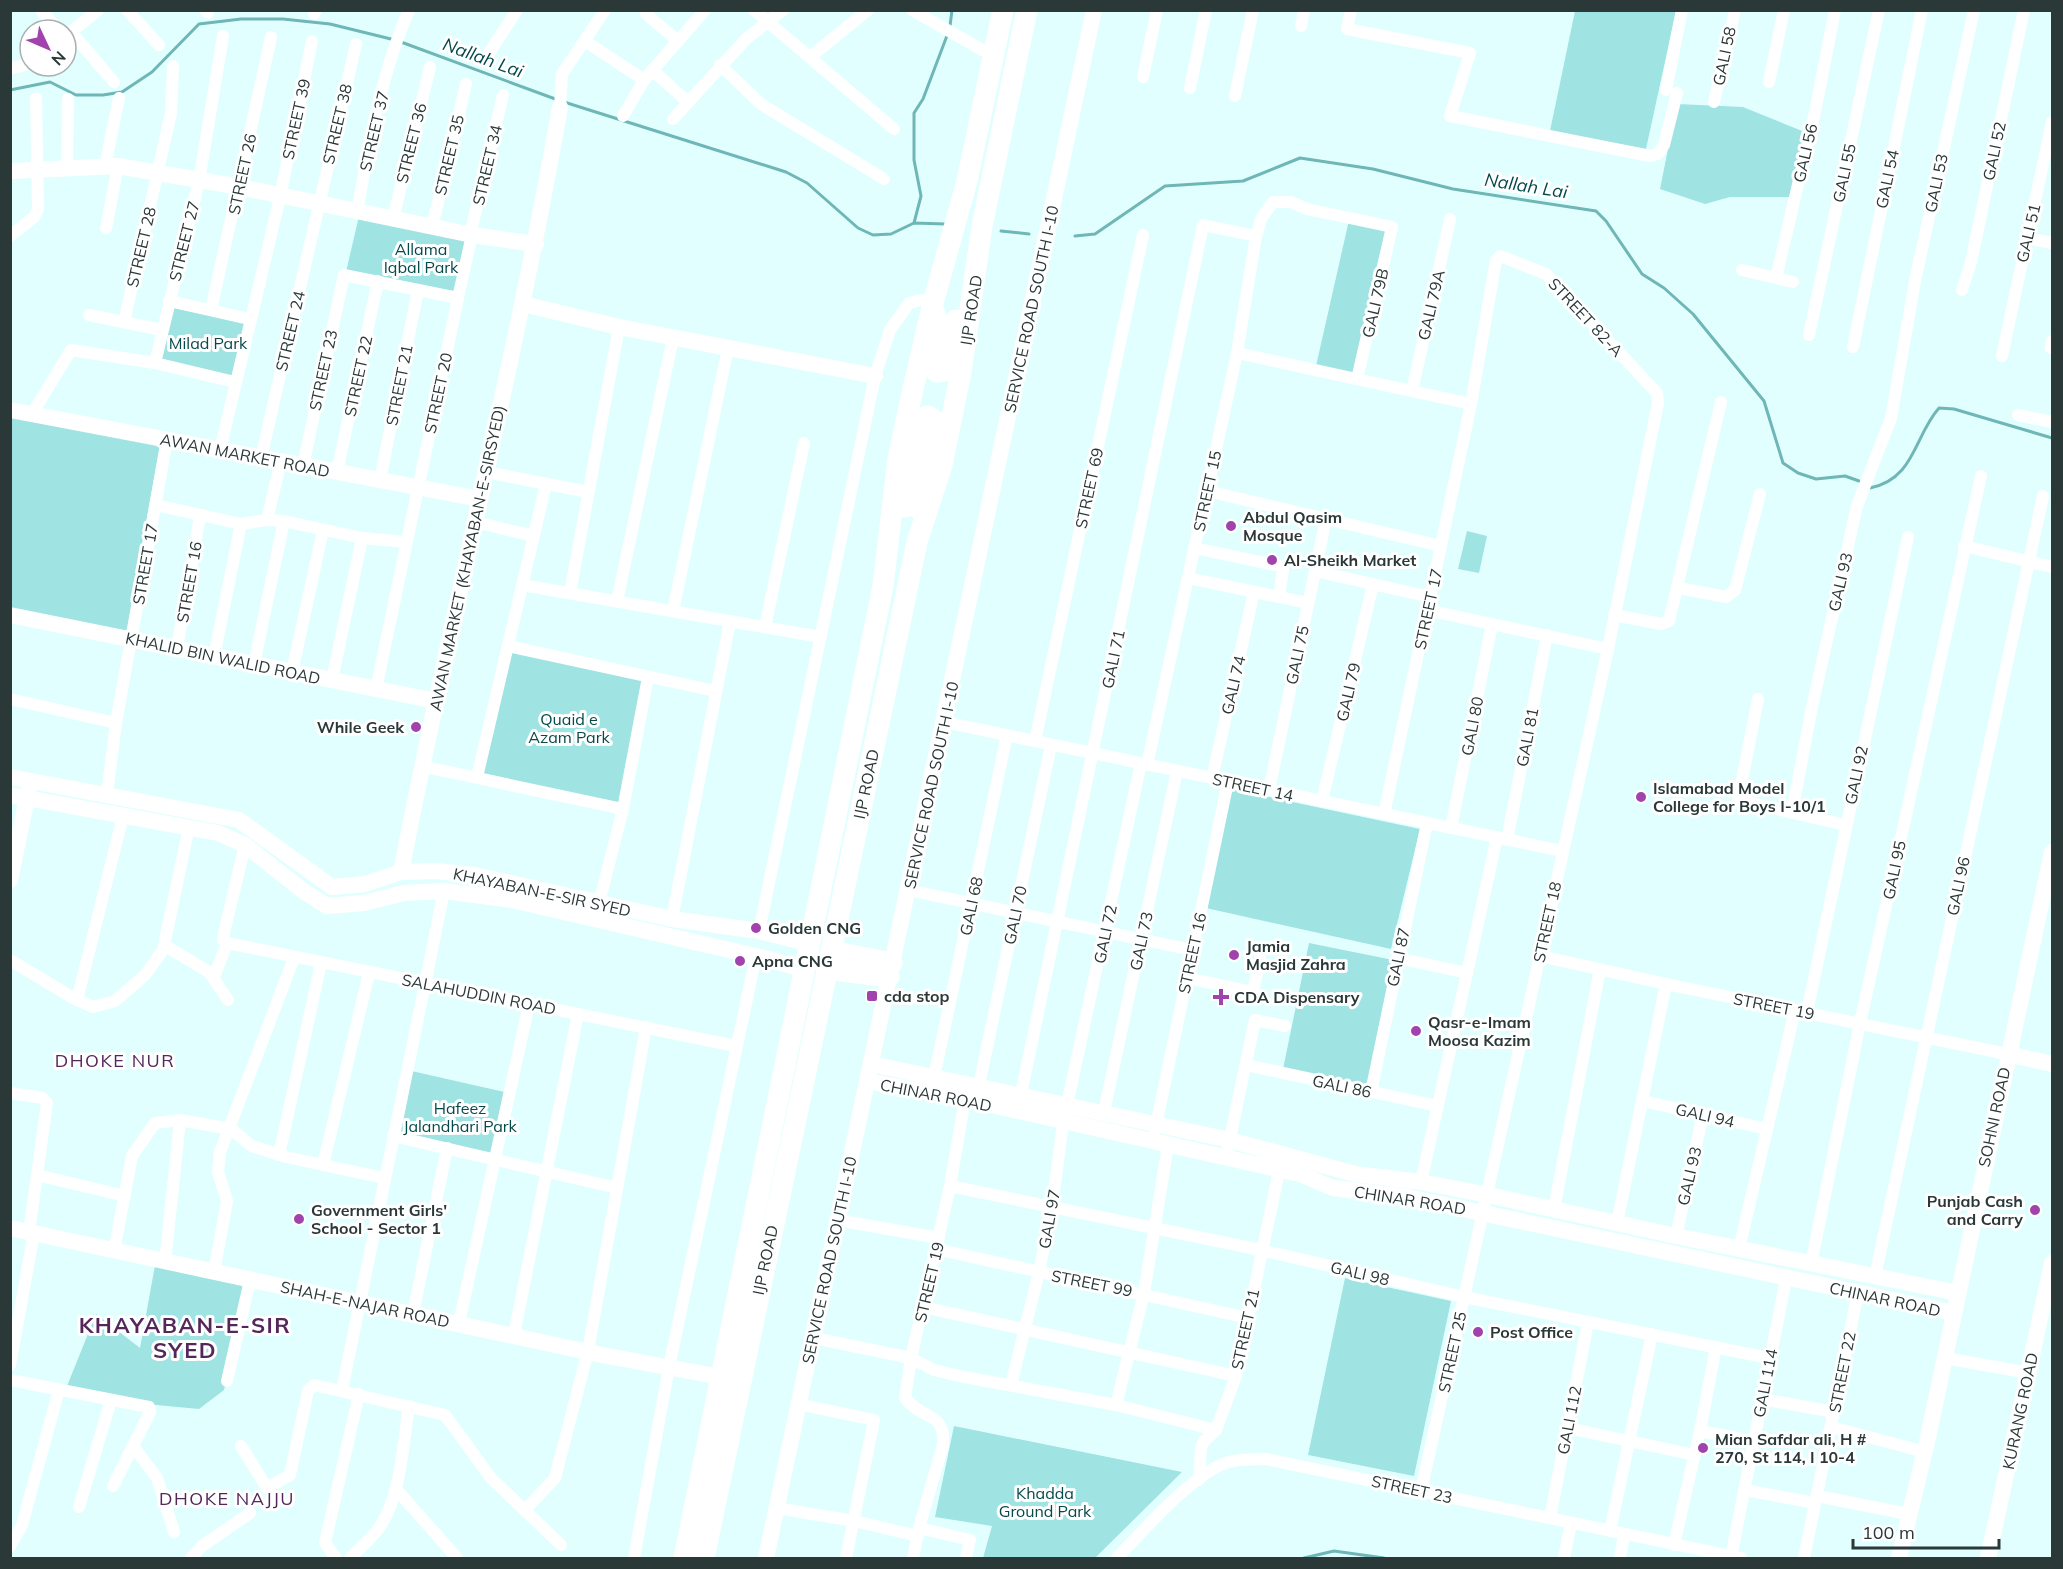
<svg xmlns="http://www.w3.org/2000/svg" width="2063" height="1569" viewBox="0 0 2063 1569" font-family="Mulish,sans-serif">
<rect width="100%" height="100%" fill="#e2ffff"/>
<!-- green -->
<g fill="#a0e3e3">
<path d="M1575 11H1676L1646 149 1550 131Z"/>
<path d="M1677 104 1743 107 1807 133 1790 197H1730L1705 204 1660 189Z"/>
<path d="M359 216 468 239 456 295 346 272Z"/>
<path d="M1349 220 1387 229 1354 374 1316 366Z"/>
<path d="M171 305 245 321 233 377 158 362Z"/>
<path d="M10 416 160 444 127 631 11 608Z"/>
<path d="M1467 531 1487 536 1479 573 1458 569Z"/>
<path d="M508 646 648 677 623 809 477 777Z"/>
<path d="M1227 788 1420 829 1391 949 1206 908Z"/>
<path d="M1309 943 1393 960 1368 1085 1283 1069Z"/>
<path d="M407 1070 509 1093 495 1159 393 1136Z"/>
<path d="M156 1260 250 1280 224 1390 199 1409 124 1402 65 1391 96 1314 140 1348Z"/>
<path d="M1345 1278 1451 1301 1414 1476 1308 1455Z"/>
<path d="M954 1426 1182 1472 1095 1558H983L992 1526 935 1517Z"/>
</g>
<g fill="none" stroke-linecap="round" stroke-linejoin="round">
<!-- stream -->
<g stroke="#6fb6b7" stroke-width="3">
<path d="M950 26 952 10"/>
<path d="M401 42 558 100"/>
<path d="M10 90 50 82 76 95H103L122 92 152 72 199 24 241 19H283L330 24 395 40"/>
<path d="M564 102 786 172 807 183 858 228 873 235 891 234 914 223 945 224"/>
<path d="M914 223 921 196 914 160V113L923 99 948 33"/>
<path d="M1001 231 1029 234"/>
<path d="M1075 236 1095 234 1165 186 1243 181 1300 158 1373 169 1453 189 1596 211 1606 221 1642 274 1664 288 1693 314 1764 401 1783 463 1798 473 1816 479 1845 476 1859 481"/>
<path d="M1870 488C1915 479 1914 436 1939 408L1954 409 2052 438"/>
<path d="M1304 1558 1334 1551 1384 1558"/>
</g>
<!-- street -->
<g stroke="#fff" stroke-width="12">
<path d="M41 10 58 30"/>
<path d="M127 10 159 45"/>
<path d="M205 10 208 13"/>
<path d="M754 10 894 129"/>
<path d="M912 10 993 56"/>
<path d="M1351 10 1347 29 1470 53 1450 116 1650 156 1658 154 1664 145 1677 93"/>
<path d="M314 14 316 10"/>
<path d="M646 14 678 41"/>
<path d="M1301 26 1304 10"/>
<path d="M71 32 114 82"/>
<path d="M66 36 98 10"/>
<path d="M585 41 644 80"/>
<path d="M810 57 868 10"/>
<path d="M485 59 517 10"/>
<path d="M720 65 761 104 884 179"/>
<path d="M10 69 30 63"/>
<path d="M652 70 688 102"/>
<path d="M1143 77 1157 10"/>
<path d="M1769 82 1784 10"/>
<path d="M1190 88 1206 10"/>
<path d="M1666 90 1682 10"/>
<path d="M1235 96 1253 10"/>
<path d="M1714 102 1735 10"/>
<path d="M560 107 562 74 605 10"/>
<path d="M623 116 644 80 705 10"/>
<path d="M673 119 746 39 783 10"/>
<path d="M105 166 119 98"/>
<path d="M67 167 68 99"/>
<path d="M357 212C369 145 381 74 409 10"/>
<path d="M393 219 430 67"/>
<path d="M432 227 466 84"/>
<path d="M106 228 118 166"/>
<path d="M470 235 503 95"/>
<path d="M10 236 34 217 38 209 36 98"/>
<path d="M2026 238 2052 243"/>
<path d="M1742 270 1776 278"/>
<path d="M1793 282 1776 278 1815 112 1835 10"/>
<path d="M1962 290 1971 262 2024 10"/>
<path d="M169 301 249 319"/>
<path d="M211 310 271 37"/>
<path d="M89 315 162 330"/>
<path d="M124 322 171 113 173 66"/>
<path d="M1809 335 1879 10"/>
<path d="M1853 347 1922 10"/>
<path d="M2051 348 2052 341"/>
<path d="M1237 353 1471 404"/>
<path d="M2002 356 2052 122"/>
<path d="M155 363 199 181 223 36"/>
<path d="M1412 391 1450 219"/>
<path d="M32 414 71 350 155 363 235 382"/>
<path d="M2018 415 2052 422"/>
<path d="M220 450 280 197 312 41"/>
<path d="M261 458 356 44"/>
<path d="M303 466 344 275 458 298 472 235"/>
<path d="M337 472 378 281"/>
<path d="M486 472 588 492"/>
<path d="M380 480 418 290"/>
<path d="M1207 491 1441 546"/>
<path d="M156 505 241 524 267 520 284 521 362 538 406 542"/>
<path d="M267 520 281 461"/>
<path d="M475 522 534 536"/>
<path d="M1964 546 2052 567"/>
<path d="M1194 548 1280 566 1283 570 1279 597"/>
<path d="M1315 571 1430 597"/>
<path d="M1188 578 1308 603"/>
<path d="M522 585 821 637"/>
<path d="M1679 588 1726 597 1735 590 1760 494"/>
<path d="M570 593 619 327"/>
<path d="M617 601 673 338"/>
<path d="M1427 610 1608 649"/>
<path d="M673 611 728 348"/>
<path d="M1614 615 1661 624 1669 621 1721 402"/>
<path d="M765 627 804 443"/>
<path d="M508 646 715 691"/>
<path d="M177 648 200 516"/>
<path d="M214 656 241 524"/>
<path d="M254 664 284 521"/>
<path d="M292 672 323 530"/>
<path d="M332 680 362 538"/>
<path d="M376 689 458 298"/>
<path d="M10 699 116 723"/>
<path d="M1758 699 1738 800 1845 825"/>
<path d="M944 722 1562 851"/>
<path d="M1035 741 1143 235"/>
<path d="M1147 765 1237 353 1256 236 1262 217 1273 202H1291L1307 209 1392 227 1357 379"/>
<path d="M421 766 623 809"/>
<path d="M477 777 546 484"/>
<path d="M1212 778 1254 592"/>
<path d="M1269 790 1326 519"/>
<path d="M107 794 116 723 167 440"/>
<path d="M1322 801 1373 584"/>
<path d="M1792 812 1812 707 1857 506 1891 418 1915 281 1974 10"/>
<path d="M1384 814 1471 404 1496 260 1500 256 1546 274 1657 393 1658 403 1608 649 1421 1491"/>
<path d="M1451 828 1492 624"/>
<path d="M1507 840 1547 635"/>
<path d="M245 845 224 933 223 940 227 943 736 1046"/>
<path d="M908 890 1192 950"/>
<path d="M599 903 623 809 648 677"/>
<path d="M672 919 730 621"/>
<path d="M759 931 875 376 890 330 909 303 921 300 933 303"/>
<path d="M164 945 209 972 228 1000"/>
<path d="M1540 956 1666 984 2007 1054"/>
<path d="M1398 958 1467 973"/>
<path d="M10 960 73 998 93 1007 115 1001 145 975 163 950 189 827"/>
<path d="M214 977 227 943"/>
<path d="M1187 978 1253 992 1260 959"/>
<path d="M77 1000 123 816"/>
<path d="M1807 1012 1908 537"/>
<path d="M1246 1065 1438 1106"/>
<path d="M934 1077 1007 735"/>
<path d="M1371 1092 1427 823"/>
<path d="M10 1093 43 1098 47 1103 29 1232"/>
<path d="M1021 1094 1203 225 1256 236"/>
<path d="M1643 1101 1767 1129"/>
<path d="M1104 1112 1177 771"/>
<path d="M1155 1130 1228 782"/>
<path d="M393 1136 617 1188"/>
<path d="M279 1155 321 963"/>
<path d="M1226 1157 1255 1020 1285 1026"/>
<path d="M323 1165 369 973"/>
<path d="M37 1175 125 1196"/>
<path d="M1421 1182 1497 837"/>
<path d="M950 1186 1261 1250 1464 1297 1769 1358"/>
<path d="M1554 1209 1600 969"/>
<path d="M837 1220 939 1238"/>
<path d="M1617 1223 1666 984"/>
<path d="M1676 1236 1703 1115"/>
<path d="M936 1249 1248 1318"/>
<path d="M1739 1249 1795 1010"/>
<path d="M114 1251 132 1156 155 1123 180 1120 231 1129 252 1146 286 1157 384 1178"/>
<path d="M165 1262 180 1120"/>
<path d="M1811 1264 1860 1023 1981 476"/>
<path d="M214 1272 227 1201 218 1172 220 1152 294 958"/>
<path d="M1875 1276 2043 496"/>
<path d="M923 1307 1236 1376"/>
<path d="M413 1314 447 1148"/>
<path d="M459 1323 529 1004"/>
<path d="M514 1335 578 1014"/>
<path d="M814 1338 911 1358 934 1370 959 1376 1116 1405 1216 1430"/>
<path d="M1945 1358 2029 1373"/>
<path d="M10 1365 34 1233"/>
<path d="M10 1380 149 1407 150 1412 113 1486"/>
<path d="M227 1381 250 1280"/>
<path d="M1011 1385 1039 1272 1052 1207 1063 1123 1141 763"/>
<path d="M342 1390 444 891"/>
<path d="M1762 1399 1834 1412"/>
<path d="M798 1404 874 1420 846 1558"/>
<path d="M1116 1405 1144 1293 1168 1145"/>
<path d="M1831 1427 1925 1452"/>
<path d="M1568 1428 1695 1455"/>
<path d="M1700 1431 1753 1441"/>
<path d="M133 1446 157 1478 174 1532"/>
<path d="M241 1446 267 1488 290 1475 308 1391 314 1385 445 1415 491 1478 561 1545"/>
<path d="M1199 1480 1201 1448 1204 1441 1216 1430 1236 1376 1279 1171"/>
<path d="M396 1489 457 1558"/>
<path d="M1745 1490 1815 1503"/>
<path d="M1817 1496 1908 1514"/>
<path d="M79 1507 111 1400"/>
<path d="M776 1508 854 1521 918 1536"/>
<path d="M525 1510 555 1478 588 1351 646 1027"/>
<path d="M1550 1518 1588 1322"/>
<path d="M919 1528 970 1540 966 1558"/>
<path d="M1610 1531 1652 1334"/>
<path d="M1674 1545 1700 1431 1716 1347"/>
<path d="M10 1546 22 1525 59 1390"/>
<path d="M1731 1557 1786 1279"/>
<path d="M191 1558 202 1546 250 1513"/>
<path d="M336 1558 325 1543 359 1394"/>
<path d="M350 1558C359 1549 371 1539 379 1528 401 1497 403 1443 409 1406"/>
<path d="M634 1558 669 1367 756 956"/>
<path d="M913 1558 919 1528 943 1445C946 1411 921 1420 905 1398L911 1358 950 1186 965 1099 979 1085 1051 745"/>
<path d="M1117 1558C1142 1532 1195 1471 1229 1462 1240 1459 1253 1459 1266 1459L1741 1558"/>
<path d="M1564 1558 1571 1523"/>
<path d="M1620 1558 1624 1535"/>
<path d="M1804 1558 1858 1292"/>
</g>
<!-- secondary -->
<g stroke="#fff" stroke-width="16">
<path d="M10 171 118 166 240 187 472 235 536 244"/>
<path d="M523 304 619 327 875 376"/>
<path d="M10 410 480 499"/>
<path d="M10 615 436 701"/>
<path d="M10 777 239 820 332 887 365 884 401 872 436 871 474 875 672 919 759 931 811 944"/>
<path d="M10 795 218 833 245 845 302 890 327 906 364 903 404 893 444 891 512 900 768 959 805 970"/>
<path d="M401 872C450 617 515 364 560 107"/>
<path d="M10 880 29 788"/>
<path d="M2007 1054 2052 1064"/>
<path d="M871 1064 1230 1140 1355 1174 1421 1182 1488 1195 1676 1236 1958 1293"/>
<path d="M867 1081 965 1099 1300 1174 1333 1188 1407 1197 1954 1313"/>
<path d="M10 1228 602 1355 721 1377"/>
<path d="M766 1558 1094 10"/>
<path d="M1899 1558 1927 1442 2052 852"/>
<path d="M1988 1558 2052 1263"/>
</g>
<!-- highway -->
<g stroke="#fff" stroke-width="21">
<path d="M934 310 940 338 933 368 937 372 944 371 956 320"/>
<path d="M905 507 923 418 928 416 934 420 917 508"/>
<path d="M831 951 892 963"/>
<path d="M828 969 889 977"/>
<path d="M684 1558 883 586 898 459 912 393 933 303 967 181 1003 10"/>
<path d="M704 1558 917 542 942 465 961 372 982 226 1027 10"/>
</g>
</g>
<!-- markers -->
<g fill="#a143ac" stroke="#fff" stroke-width="2">
<circle cx="1231" cy="526" r="6"/>
<circle cx="1272" cy="560" r="6"/>
<circle cx="416" cy="727" r="6"/>
<circle cx="1641" cy="797" r="6"/>
<circle cx="756" cy="928" r="6"/>
<circle cx="1234" cy="955" r="6"/>
<circle cx="740" cy="961" r="6"/>
<rect x="866" y="990" width="12" height="12" rx="3"/>
<path d="M1218 988h6v6h6v6h-6v6h-6v-6h-6v-6h6z"/>
<circle cx="1416" cy="1031" r="6"/>
<circle cx="2035" cy="1210" r="6"/>
<circle cx="299" cy="1219" r="6"/>
<circle cx="1478" cy="1332" r="6"/>
<circle cx="1703" cy="1448" r="6"/>
</g>
<g text-anchor="middle" stroke-width="6" stroke-linejoin="round" paint-order="stroke">
<!-- street labels -->
<g font-size="16" fill="#2a3838" stroke="#fff">
<text transform="translate(1724 56) rotate(-78)" y="6">GALI 58</text>
<text transform="translate(296 119) rotate(-78)" y="6">STREET 39</text>
<text transform="translate(337 124) rotate(-77)" y="6">STREET 38</text>
<text transform="translate(374 131) rotate(-77)" y="6">STREET 37</text>
<text transform="translate(411 143) rotate(-76)" y="6">STREET 36</text>
<text transform="translate(1994 151) rotate(-78)" y="6">GALI 52</text>
<text transform="translate(1805 153) rotate(-77)" y="6">GALI 56</text>
<text transform="translate(449 155) rotate(-77)" y="6">STREET 35</text>
<text transform="translate(487 165) rotate(-77)" y="6">STREET 34</text>
<text transform="translate(1844 173) rotate(-78)" y="6">GALI 55</text>
<text transform="translate(242 174) rotate(-78)" y="6">STREET 26</text>
<text transform="translate(1887 179) rotate(-78)" y="6">GALI 54</text>
<text transform="translate(1936 183) rotate(-78)" y="6">GALI 53</text>
<text transform="translate(2028 233) rotate(-77)" y="6">GALI 51</text>
<text transform="translate(184 241) rotate(-76)" y="6">STREET 27</text>
<text transform="translate(141 247) rotate(-77)" y="6">STREET 28</text>
<text transform="translate(1375 303) rotate(-77)" y="6">GALI 79B</text>
<text transform="translate(1431 305) rotate(-77)" y="6">GALI 79A</text>
<text transform="translate(1031 309) rotate(-78)" y="6">SERVICE ROAD SOUTH I-10</text>
<text transform="translate(971 310) rotate(-81)" y="6">IJP ROAD</text>
<text transform="translate(1586 317) rotate(47)" y="6">STREET 82-A</text>
<text transform="translate(290 331) rotate(-77)" y="6">STREET 24</text>
<text transform="translate(323 370) rotate(-78)" y="6">STREET 23</text>
<text transform="translate(358 376) rotate(-78)" y="6">STREET 22</text>
<text transform="translate(399 385) rotate(-79)" y="6">STREET 21</text>
<text transform="translate(438 393) rotate(-78)" y="6">STREET 20</text>
<text transform="translate(245 455) rotate(11)" y="6">AWAN MARKET ROAD</text>
<text transform="translate(1089 488) rotate(-78)" y="6">STREET 69</text>
<text transform="translate(1207 491) rotate(-78)" y="6">STREET 15</text>
<text transform="translate(467 558) rotate(-78)" y="6">AWAN MARKET (KHAYABAN-E-SIRSYED)</text>
<text transform="translate(145 564) rotate(-80)" y="6">STREET 17</text>
<text transform="translate(189 582) rotate(-80)" y="6">STREET 16</text>
<text transform="translate(1840 582) rotate(-77)" y="6">GALI 93</text>
<text transform="translate(1428 609) rotate(-78)" y="6">STREET 17</text>
<text transform="translate(1297 655) rotate(-78)" y="6">GALI 75</text>
<text transform="translate(223 658) rotate(12)" y="6">KHALID BIN WALID ROAD</text>
<text transform="translate(1113 659) rotate(-78)" y="6">GALI 71</text>
<text transform="translate(1233 685) rotate(-77)" y="6">GALI 74</text>
<text transform="translate(1348 692) rotate(-77)" y="6">GALI 79</text>
<text transform="translate(1472 726) rotate(-79)" y="6">GALI 80</text>
<text transform="translate(1527 737) rotate(-79)" y="6">GALI 81</text>
<text transform="translate(1856 775) rotate(-78)" y="6">GALI 92</text>
<text transform="translate(866 784) rotate(-78)" y="6">IJP ROAD</text>
<text transform="translate(931 785) rotate(-78)" y="6">SERVICE ROAD SOUTH I-10</text>
<text transform="translate(1253 787) rotate(12)" y="6">STREET 14</text>
<text transform="translate(1894 870) rotate(-78)" y="6">GALI 95</text>
<text transform="translate(1958 886) rotate(-78)" y="6">GALI 96</text>
<text transform="translate(542 892) rotate(12)" y="6">KHAYABAN-E-SIR SYED</text>
<text transform="translate(971 906) rotate(-78)" y="6">GALI 68</text>
<text transform="translate(1015 915) rotate(-78)" y="6">GALI 70</text>
<text transform="translate(1547 922) rotate(-78)" y="6">STREET 18</text>
<text transform="translate(1105 934) rotate(-78)" y="6">GALI 72</text>
<text transform="translate(1141 941) rotate(-78)" y="6">GALI 73</text>
<text transform="translate(1192 953) rotate(-78)" y="6">STREET 16</text>
<text transform="translate(1398 957) rotate(-78)" y="6">GALI 87</text>
<text transform="translate(479 994) rotate(11)" y="6">SALAHUDDIN ROAD</text>
<text transform="translate(1774 1006) rotate(11)" y="6">STREET 19</text>
<text transform="translate(1342 1086) rotate(12)" y="6">GALI 86</text>
<text transform="translate(936 1095) rotate(11)" y="6">CHINAR ROAD</text>
<text transform="translate(1705 1115) rotate(13)" y="6">GALI 94</text>
<text transform="translate(1994 1117) rotate(-78)" y="6">SOHNI ROAD</text>
<text transform="translate(1689 1176) rotate(-77)" y="6">GALI 93</text>
<text transform="translate(1410 1200) rotate(9)" y="6">CHINAR ROAD</text>
<text transform="translate(1049 1219) rotate(-80)" y="6">GALI 97</text>
<text transform="translate(765 1260) rotate(-78)" y="6">IJP ROAD</text>
<text transform="translate(829 1260) rotate(-78)" y="6">SERVICE ROAD SOUTH I-10</text>
<text transform="translate(1360 1273) rotate(13)" y="6">GALI 98</text>
<text transform="translate(929 1282) rotate(-77)" y="6">STREET 19</text>
<text transform="translate(1092 1283) rotate(11)" y="6">STREET 99</text>
<text transform="translate(1885 1299) rotate(12)" y="6">CHINAR ROAD</text>
<text transform="translate(365 1304) rotate(12)" y="6">SHAH-E-NAJAR ROAD</text>
<text transform="translate(1245 1329) rotate(-78)" y="6">STREET 21</text>
<text transform="translate(1452 1352) rotate(-78)" y="6">STREET 25</text>
<text transform="translate(1842 1372) rotate(-79)" y="6">STREET 22</text>
<text transform="translate(1765 1383) rotate(-79)" y="6">GALI 114</text>
<text transform="translate(2020 1411) rotate(-78)" y="6">KURANG ROAD</text>
<text transform="translate(1569 1420) rotate(-79)" y="6">GALI 112</text>
<text transform="translate(1412 1489) rotate(12)" y="6">STREET 23</text>
</g>
<!-- park labels -->
<g font-size="16" fill="#05494a" stroke="#fff">
<text x="421" y="255">Allama<tspan x="421" dy="18">Iqbal Park</tspan></text>
<text x="208" y="349">Milad Park</text>
<text x="569" y="725">Quaid e<tspan x="569" dy="18">Azam Park</tspan></text>
<text x="460" y="1114">Hafeez<tspan x="460" dy="18">Jalandhari Park</tspan></text>
<text x="1045" y="1499">Khadda<tspan x="1045" dy="18">Ground Park</tspan></text>
</g>
<!-- poi labels -->
<g font-size="16" font-weight="bold" fill="#2a3838" stroke="#fff" text-anchor="start">
<text x="1243" y="523">Abdul Qasim<tspan x="1243" dy="18">Mosque</tspan></text>
<text x="1284" y="566">Al-Sheikh Market</text>
<text x="404" y="733" text-anchor="end">While Geek</text>
<text x="1653" y="794">Islamabad Model<tspan x="1653" dy="18">College for Boys I-10/1</tspan></text>
<text x="768" y="934">Golden CNG</text>
<text x="1246" y="952">Jamia<tspan x="1246" dy="18">Masjid Zahra</tspan></text>
<text x="752" y="967">Apna CNG</text>
<text x="884" y="1002">cda stop</text>
<text x="1234" y="1003">CDA Dispensary</text>
<text x="1428" y="1028">Qasr-e-Imam<tspan x="1428" dy="18">Moosa Kazim</tspan></text>
<text x="2023" y="1207" text-anchor="end">Punjab Cash<tspan x="2023" dy="18">and Carry</tspan></text>
<text x="311" y="1216">Government Girls'<tspan x="311" dy="18">School - Sector 1</tspan></text>
<text x="1490" y="1338">Post Office</text>
<text x="1715" y="1445">Mian Safdar ali, H #<tspan x="1715" dy="18">270, St 114, I 10-4</tspan></text>
</g>
<!-- water labels -->
<g font-size="18" font-style="italic" fill="#034849" stroke="#fff">
<text transform="translate(483 58) rotate(20)" y="6">Nallah Lai</text>
<text transform="translate(1526 186) rotate(9)" y="6">Nallah Lai</text>
</g>
<!-- neighbourhood labels -->
<g font-size="18" letter-spacing="1.5" fill="#54275a" stroke="#fff">
<text x="115" y="1067">DHOKE NUR</text>
<text x="227" y="1505">DHOKE NAJJU</text>
</g>
<!-- district labels -->
<g font-size="22" font-weight="bold" letter-spacing="1.5" fill="#54275a" stroke="#fff">
<text x="185" y="1333">KHAYABAN-E-SIR<tspan x="185" dy="25">SYED</tspan></text>
</g>
</g>
<!-- border -->
<rect width="2063" height="1569" fill="none" stroke="#2a3838" stroke-width="24"/>
<!-- north arrow -->
<g transform="translate(48 48) rotate(134)"><circle r="28" fill="#ffffff" stroke="#aaafaf" stroke-width="1.5"/>
<path d="M0-4.5L10 22L0 15L-10 22Z" fill="#a143ac"/>
<text y="-9" font-size="16" font-weight="bold" text-anchor="middle" fill="#2a3838">N</text>
</g>
<!-- scale -->
<path d="M1853 1539v9h146v-9" fill="none" stroke="#2a3838" stroke-width="3"/>
<text x="1862" y="1539" font-size="18" fill="#2a3838" stroke="#ffffff" stroke-width="4.5" paint-order="stroke">100 m</text>
</svg>
